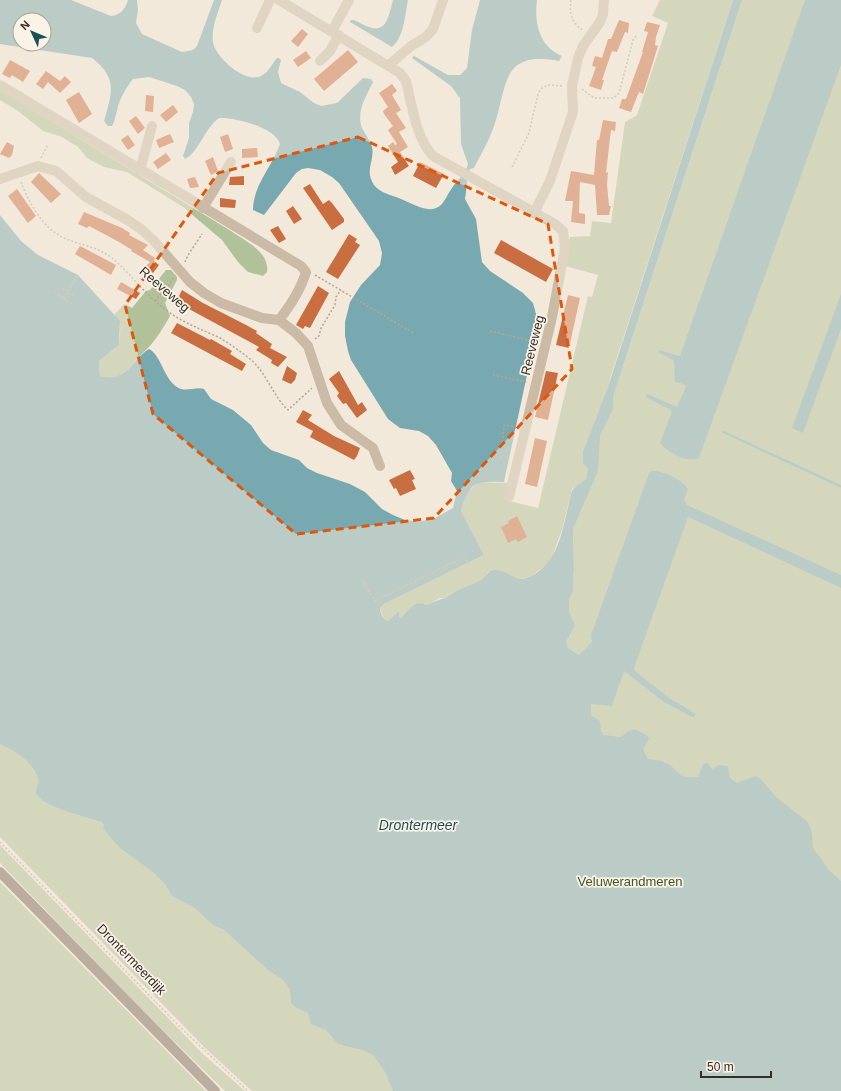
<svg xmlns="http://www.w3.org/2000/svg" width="841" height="1091" viewBox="0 0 841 1091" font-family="Helvetica,sans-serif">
<rect width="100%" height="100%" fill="#f2e9da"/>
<!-- green -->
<g fill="#b1c29a">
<path d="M660 0H733L610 379 586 479 572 489 562 530 550 562 531 576 520 579 512 577 502 571 488 572C481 588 457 586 446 598H439L432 603 407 611 401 618 399 616V611L388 621 384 620 380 608 384 604 484 555 461 511 466 493 479 482 508 483 505 500 538 508 588 296 592 297 598 275 565 266 570 237 590 236 592 221 611 223 625 122 637 115 668 23 652 16Z"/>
<path d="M742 0H841V1091H252L205 1048 0 837V246L92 378 260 631 568 648 566 642 575 626 569 610V600L573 591 574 569 573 529 596 443 613 404 614 394Z"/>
<path d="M0 90 231 231C245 241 270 252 267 272L263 276 248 272 238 262 222 240 183 207 127 172 104 167 87 158 78 147 62 137 43 131 18 111 0 100Z"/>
<path d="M166 270H171L177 277V280L165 303 170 316C162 330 154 343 143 353 127 367 125 383 100 376L99 361 119 345C120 333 123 324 114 315L124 304 132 308 146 291 150 290Z"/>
<path d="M0 845 202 1053 245 1091H225L139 1007 0 863Z"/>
<path d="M0 882 206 1091H0Z"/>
</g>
<!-- water -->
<g fill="#79a9b0" fill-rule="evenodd">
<path d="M0 0H71L111 16C121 15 125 9 128 0H137L138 10 136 23 142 34 182 52 193 50 197 46 214 0H222C218 13 211 28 213 42 215 57 245 84 261 76 268 73 272 64 277 58H279L281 60 278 72 281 83 300 92 314 103 321 106 337 103 363 78 371 79 373 82C366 97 356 111 362 128 365 134 370 140 372 147 375 161 364 170 374 185 380 193 392 195 401 199 414 204 430 216 442 204 446 199 448 193 452 188 458 179 465 175 468 164L461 144 460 98 451 86 412 58 414 56 448 75H460L467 68 472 30 480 0H537C534 22 539 47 562 56L559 61C500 50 508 86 494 126 489 141 481 154 474 168L470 169C466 179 467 188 465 199L476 219 482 262 490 271 523 293 533 303 536 314V333L504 482C475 481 469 482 461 511L484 555 384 604 380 608C381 614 382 619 388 621L399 611V616L401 618C408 610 416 599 426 605 433 603 438 599 446 598 453 590 471 586 481 580 486 577 488 570 495 570 513 570 514 589 539 571 560 555 563 526 569 503 570 498 571 491 574 488 577 485 582 482 586 479L588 469 583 463V452L608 387 733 0H742L614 394 613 409 600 436 598 471 573 529 574 569 573 591 569 600V610L575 626 566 642 568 648 579 655 592 642 591 635 649 473 652 471C664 471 682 479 688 489L684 500 687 505 841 575V588L688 517 634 668V670L669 698 696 714 694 718 664 702 624 671 612 706 591 704V715L600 721 601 731 604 735 621 737 628 731 635 729 648 736 649 739 643 749 648 759C653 760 659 760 664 762 679 768 677 780 698 777L703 764 707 763 713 769 718 765 728 766 730 778 737 783 755 776 761 779 776 797 808 822 812 832 813 848 830 871 841 881V1091H393L385 1072 373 1055 362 1050 338 1044 326 1030 311 1024 308 1013 295 1007 291 1003 290 990 283 980 268 970 223 929 214 926 195 908 172 896 165 884 153 872 120 848 103 829 104 825 102 822C88 817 41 807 36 793 35 789 38 785 39 781 34 762 17 752 0 744V215L21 241 38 255 78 275 120 321 119 345 99 361 100 376C128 383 130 361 149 349 161 355 164 379 177 387 186 393 195 386 204 389L211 399 233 410 251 425 263 443 271 450 299 460 307 468 317 473 350 484 365 492 382 509 393 515 405 520 418 522 435 518 453 508 457 491 451 481 452 473 436 445 428 436 419 431 400 428 388 419 351 360 348 351 345 336V322L350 302 361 285 380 265 382 253 379 241 339 183 332 177 320 170 308 168 302 169 296 173 264 215 253 210C253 185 272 167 280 144 275 127 234 117 219 118 204 129 199 152 185 159L183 156 189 138V123L193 112 194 104 191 97 185 90 177 86 149 77 133 79C126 88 119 99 117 111 115 117 115 121 112 126H108L104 121C112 93 118 78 92 58L0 44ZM20 20H44V44H20Z"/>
<path d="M393 0H408C405 15 404 37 392 47L350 22 351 20C356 20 358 22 362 24 386 37 388 19 393 0Z"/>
<path d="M805 0H841V65L699 458C688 464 667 452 660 443L672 411 646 397 647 394 677 407 686 386 683 384 675 382C673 375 676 367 673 360L658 352 659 350 680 356Z"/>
<path d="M841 294V329L803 433 792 428Z"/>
<path d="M722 430 841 485V488L723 433Z"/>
</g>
<!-- building -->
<g fill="#c96e41">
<path d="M619 20 629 23 628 33 625 32 617 52 612 51 602 80H604L601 90 589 86 596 67 592 66 595 56 602 58 608 39H611Z"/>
<path d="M647 22 660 25 656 37 655 45 658 46 643 94 639 92 631 112 619 108 622 99H626L643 52H642L648 32 644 31Z"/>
<path d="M302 29 308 34 298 47 291 41Z"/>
<path d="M348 50 358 62 324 91 314 79Z"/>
<path d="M306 51 311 58 298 67 293 60Z"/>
<path d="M10 60 30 71 23 82 12 75 10 78 2 74Z"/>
<path d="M46 71 60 81 65 76 71 82 60 93 48 82 43 89 36 84Z"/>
<path d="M392 84 397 91 392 95 401 110 396 113 406 128 399 132 408 147 400 152 409 166 395 175 391 167 398 162 388 146 393 142 395 145 397 144 388 130 393 126 384 114 383 111 388 107 379 93Z"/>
<path d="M79 92 92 114 79 123 66 100Z"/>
<path d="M146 95 154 96 153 112 145 111Z"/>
<path d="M173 105 178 112 166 122 160 115Z"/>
<path d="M136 116 145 128 138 134 129 121Z"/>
<path d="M603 120 616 122 615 131 611 130 606 173 608 172 607 185 609 206H611L609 215H597L595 185 580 182 579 213 585 214V224L571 222 573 201H565L571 171 594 175 597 140H599Z"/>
<path d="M170 134 174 142 159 148 156 140Z"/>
<path d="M228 134 233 149 225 152 220 137Z"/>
<path d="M128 135 135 145 128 150 121 140Z"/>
<path d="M7 142 14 146 12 155 9 158 0 154Z"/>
<path d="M257 148 258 157 242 158V149Z"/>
<path d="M166 153 171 160 158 169 153 162Z"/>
<path d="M213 157 218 171 211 175 205 161Z"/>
<path d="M420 162 444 174 436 188 413 176Z"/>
<path d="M39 173 61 194 51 203 31 182Z"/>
<path d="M244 176V185H229L230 177Z"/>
<path d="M195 177 199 187 190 188 187 179Z"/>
<path d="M310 184 323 204 329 200 332 203 344 219V222L332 230 303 188Z"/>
<path d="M17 189 36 216 28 223 8 196Z"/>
<path d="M220 198 236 200 235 208 220 207Z"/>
<path d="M293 206 302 219 294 224 286 211Z"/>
<path d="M84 212 122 228 130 233 129 235 148 245 143 250 155 258 154 261 159 265 153 273 145 267 150 262 131 251 132 250 119 242 89 226 87 228 78 224Z"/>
<path d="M278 226 286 239 279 243 270 230Z"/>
<path d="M349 234 357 239 355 242 360 245 338 279 326 272Z"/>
<path d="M501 240 553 269 546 282 494 253Z"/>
<path d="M80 246 116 265 111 275 75 254Z"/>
<path d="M121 282 140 293 136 299 117 289Z"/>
<path d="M318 286 329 293 310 328 305 326 303 329 296 325Z"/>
<path d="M182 290 203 303 248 326 257 331 256 333 272 344 270 348 287 357 278 367 271 363 272 360 256 350 259 347 176 302Z"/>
<path d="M568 295 580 298 569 348 556 345Z"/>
<path d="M177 323 210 340 211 339 232 351 230 354 246 364 242 371 171 333Z"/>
<path d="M287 366 297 373 295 380 291 384 282 380Z"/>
<path d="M339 371 358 405 362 402 367 410 357 418 346 403 343 404 337 396 339 393 329 379Z"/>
<path d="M546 371 558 373 548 420 535 417Z"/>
<path d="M303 410 312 415 308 420 334 436 360 448 357 456 354 460 310 437 313 431 296 422Z"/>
<path d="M535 438 547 441 537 487 525 484Z"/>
<path d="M410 470 415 479 412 480 416 489 400 496 396 488 394 489 389 480Z"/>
<path d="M517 516 527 537 518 542 516 539 508 543 501 527 509 523 508 521Z"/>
</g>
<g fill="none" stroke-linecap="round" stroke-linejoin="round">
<!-- path -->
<g stroke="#b7a490" stroke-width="1.5" stroke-dasharray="2 2" stroke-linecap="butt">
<path d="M571 0C569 13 571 21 582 30"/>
<path d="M582 89 594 98H614L619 93 633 40 636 36"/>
<path d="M41 158 48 144"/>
<path d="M512 167 529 133 538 94 542 88 548 85 563 86"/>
<path d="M21 182C28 201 42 227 62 237 78 245 97 246 112 258 131 274 145 295 166 310 183 323 201 329 220 338 230 344 240 351 250 359 267 373 272 395 288 410L312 388"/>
<path d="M185 262C187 255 197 242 202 234"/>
<path d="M315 275 415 334"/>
<path d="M62 288 74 295"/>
<path d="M54 292 73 304"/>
<path d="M64 298 78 275"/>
<path d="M155 301C161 292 169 287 173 278"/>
<path d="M490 331 537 342"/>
<path d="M315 339 319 336 321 328 335 305 336 297 341 290"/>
<path d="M493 375 527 382"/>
<path d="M501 458 504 425 515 426"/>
<path d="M362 580 375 601 465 557 468 564"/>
<path d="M0 842 182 1029 248 1091"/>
</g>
<!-- minor -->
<g stroke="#cbbaa6" stroke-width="10">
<path d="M279 0 400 73 406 81C412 105 416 138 433 156L555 224 563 231 565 248 552 317 509 497"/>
<path d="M257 28 270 0"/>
<path d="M332 31 349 0"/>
<path d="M320 61 330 51 339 35"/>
<path d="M389 65 411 46 426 37 433 29 443 0"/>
<path d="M0 85 301 266 306 272C301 289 290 306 279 320"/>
<path d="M140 170 152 126"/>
<path d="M0 179 38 166 56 171 86 197 126 219 141 229 154 241 190 282 204 293 221 303 262 318 279 320 296 333 308 346 327 403 341 425 373 448 380 466"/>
<path d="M203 208 231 162"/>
<path d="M534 213 550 181 573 112 572 86 578 58 583 46 600 22 603 14 604 0"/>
</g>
<!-- major -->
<path stroke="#796658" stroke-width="10" d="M0 872 215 1091"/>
</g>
<!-- marked area -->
<path d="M0 0H841V1091H0ZM358 137 548 224 572 369 434 518 296 534 153 414 125 305 218 173Z" fill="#f2e9da" fill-opacity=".55" fill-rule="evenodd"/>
<path fill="none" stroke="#df570d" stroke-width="3" stroke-dasharray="8 5" stroke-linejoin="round" d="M358 137 548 224 572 369 434 518 296 534 153 414 125 305 218 173Z"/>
<g text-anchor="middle" stroke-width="3.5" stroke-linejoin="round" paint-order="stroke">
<!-- street labels -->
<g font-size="13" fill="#372d27" stroke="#faf3e7">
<text transform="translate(165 289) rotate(41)" y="5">Reeveweg</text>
<text transform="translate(532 345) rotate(-76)" y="5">Reeveweg</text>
<text transform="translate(132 959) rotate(46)" y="5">Drontermeerdijk</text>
</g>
<!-- park labels -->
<g font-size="13" fill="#42562a" stroke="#faf3e7">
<text x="630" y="886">Veluwerandmeren</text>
</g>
<!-- water labels -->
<g font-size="14" font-style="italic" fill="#1b5059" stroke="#faf3e7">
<text x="418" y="830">Drontermeer</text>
</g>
</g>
<!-- north arrow -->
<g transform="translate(32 32) rotate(314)"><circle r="19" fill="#faf3e7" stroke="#aca49a"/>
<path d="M0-3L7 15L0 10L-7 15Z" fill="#1b5059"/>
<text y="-6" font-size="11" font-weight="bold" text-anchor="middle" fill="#372d27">N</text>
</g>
<!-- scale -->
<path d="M701 1071v6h70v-6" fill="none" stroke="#372d27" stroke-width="2"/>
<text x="707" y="1071" font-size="12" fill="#372d27" stroke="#faf3e7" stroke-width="3" paint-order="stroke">50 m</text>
</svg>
